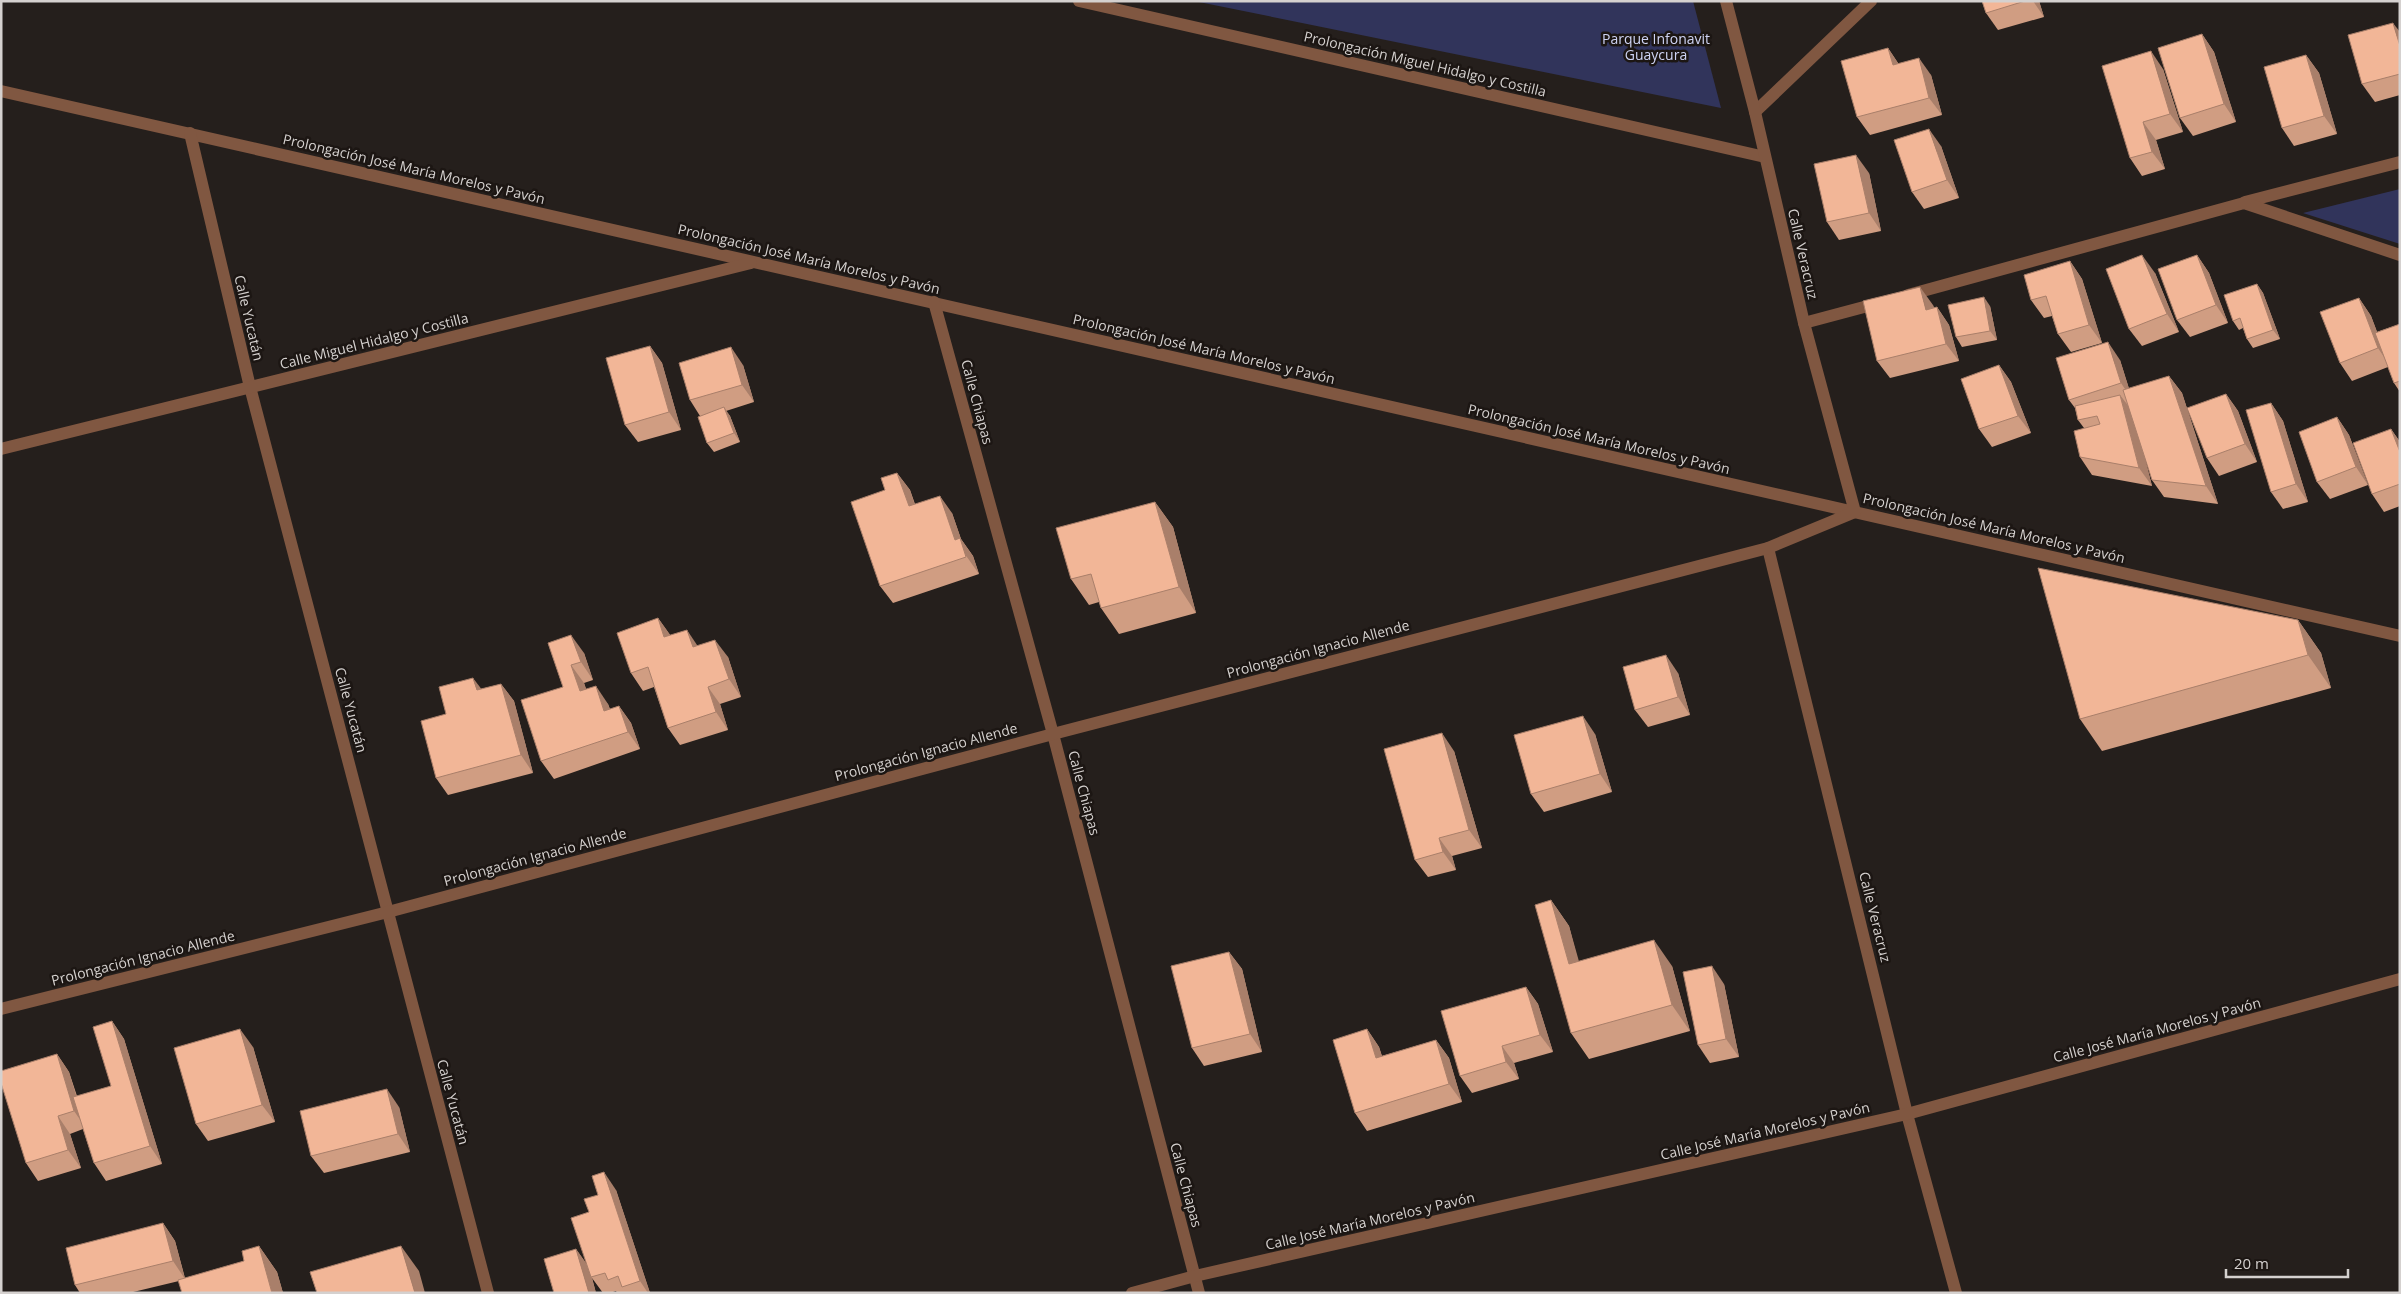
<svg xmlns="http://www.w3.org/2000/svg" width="2401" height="1294" viewBox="0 0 2401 1294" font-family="'Open Sans',sans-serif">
<rect width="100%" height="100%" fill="#251f1c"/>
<!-- green -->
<g fill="#31345b">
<path d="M1194 1H1693L1721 108Z"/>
<path d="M2400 189V244L2303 213Z"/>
</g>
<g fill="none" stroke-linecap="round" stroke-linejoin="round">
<!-- minor -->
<g stroke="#805741" stroke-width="12">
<path d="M1079 1 1765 157"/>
<path d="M1 91 2400 636"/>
<path d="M1755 112 1871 1"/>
<path d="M190 133 250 387 488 1293"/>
<path d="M2245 202 2400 162"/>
<path d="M1908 295 2244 203 2400 255"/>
<path d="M934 302 1053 734 1199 1293"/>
<path d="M1804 323 1879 303"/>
<path d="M1 449 751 263"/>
<path d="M1768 548 1907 1114 1956 1293"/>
<path d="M1 1009 388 912 1053 734 1768 548 1855 512 1804 323 1755 112 1726 1"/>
<path d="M1132 1293 1195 1276 1907 1114 2400 979"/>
</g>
</g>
<!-- wall -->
<g fill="#d09d82">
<path d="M1982 1H2039L2044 17 1998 30 1986 13Z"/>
<path d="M2400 32V95L2375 102 2362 84Z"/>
<path d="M2202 34 2214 52 2236 122 2193 136 2180 118Z"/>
<path d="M1888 48 1898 63 1931 75 1942 115 1870 135 1857 117Z"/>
<path d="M2306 55 2319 73 2337 134 2294 146 2282 128Z"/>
<path d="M2163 69 2183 132 2156 140 2165 169 2142 176 2130 158Z"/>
<path d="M1941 146 1959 198 1924 209 1912 192Z"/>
<path d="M1869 173 1881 231 1839 240 1827 222Z"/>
<path d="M2197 255 2209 273 2228 323 2190 337 2177 320Z"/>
<path d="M2070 261 2082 279 2102 343 2071 352 2058 334 2052 316 2044 318 2031 300Z"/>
<path d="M2155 273 2179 332 2142 346 2129 329Z"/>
<path d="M2257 284 2263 293 2280 339 2253 348 2247 339 2243 328 2239 330 2233 321Z"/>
<path d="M2359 298 2371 316 2377 332 2400 324V392L2394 383 2388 367 2352 381 2340 363Z"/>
<path d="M1933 305 1934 308 1937 307 1949 325 1959 361 1890 378 1877 361Z"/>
<path d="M1990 306 1997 340 1962 347 1956 337Z"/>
<path d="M650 346 662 363 681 430 638 442 625 425Z"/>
<path d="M2120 360 2129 389 2169 376 2182 393 2218 504 2164 497 2152 480 2142 447 2152 486 2092 475 2080 457 2084 428 2078 420 2075 408 2069 400Z"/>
<path d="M743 365 754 402 726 411 730 416 740 442 714 452 707 443 700 416 690 400Z"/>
<path d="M1999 365 2011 382 2031 433 1992 447 1979 429Z"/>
<path d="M2226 394 2238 411 2257 462 2219 476 2207 458Z"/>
<path d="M2271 403 2283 421 2308 502 2283 509 2271 492Z"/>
<path d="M2337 417 2349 435 2368 485 2330 499 2317 482Z"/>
<path d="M2391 429 2400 442V506L2384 512 2372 494Z"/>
<path d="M897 473 910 490 915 504 952 513 961 539 973 556 979 574 893 603 880 586 885 490Z"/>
<path d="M1155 502 1173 527 1196 613 1119 634 1101 608 1099 602 1089 605 1071 579Z"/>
<path d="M658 618 670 635 728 657 741 697 720 704 728 730 680 745 668 728 654 687 643 691 631 673Z"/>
<path d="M2298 620 2321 653 2331 688 2102 751 2080 719Z"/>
<path d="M548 643 584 653 593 680 584 683 586 689 608 704 610 709 619 706 631 723 640 749 554 779 541 761 563 687Z"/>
<path d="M1678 673 1690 715 1648 727 1635 710Z"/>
<path d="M501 684 514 701 533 773 448 795 436 778 446 714 481 689Z"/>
<path d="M1595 734 1612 792 1544 812 1531 794Z"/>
<path d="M1454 751 1482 848 1452 856 1456 870 1428 877 1415 860Z"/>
<path d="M1551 900 1569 926 1578 961 1672 966 1690 1031 1589 1059 1571 1033Z"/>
<path d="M1229 952 1242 969 1262 1052 1204 1066 1192 1048Z"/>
<path d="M1724 984 1739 1057 1710 1063 1698 1045Z"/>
<path d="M1526 987 1538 1004 1553 1052 1514 1063 1519 1079 1472 1093 1460 1076Z"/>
<path d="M112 1021 124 1039 162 1164 106 1181 94 1163 83 1129 70 1134 81 1168 38 1181 26 1163 57 1054 69 1072 77 1096 111 1086Z"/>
<path d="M1367 1029 1379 1047 1382 1056 1436 1040 1449 1058 1462 1102 1367 1131 1355 1113Z"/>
<path d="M253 1047 275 1122 208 1141 196 1124Z"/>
<path d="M399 1107 410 1152 324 1173 311 1156Z"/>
<path d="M616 1190 650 1293H617L616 1291 610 1293H603L592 1278 596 1293 576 1249 587 1265 589 1212Z"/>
<path d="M163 1223 175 1241 185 1278 244 1261 259 1246 277 1272 283 1293H182L179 1281 129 1293H80L75 1285Z"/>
</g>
<!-- shaded-wall -->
<g fill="#a97f6a">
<path d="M2033 1H2039L2044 17Z"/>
<path d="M2393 23 2400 32V46Z"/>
<path d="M2202 34 2214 52 2236 122 2224 104Z"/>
<path d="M1888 48 1900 66 1893 65Z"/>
<path d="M2151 51 2163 69 2183 132 2170 114Z"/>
<path d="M2306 55 2319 73 2337 134 2324 116Z"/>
<path d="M1919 58 1931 75 1942 115 1929 98Z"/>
<path d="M2143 122 2156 140 2165 169 2152 152Z"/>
<path d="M1929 129 1941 146 1959 198 1947 180Z"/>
<path d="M1856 155 1869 173 1881 231 1869 213Z"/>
<path d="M2142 255 2155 273 2179 332 2167 314Z"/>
<path d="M2197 255 2209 273 2228 323 2216 305Z"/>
<path d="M2070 261 2082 279 2102 343 2089 325Z"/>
<path d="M2257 284 2263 293 2280 339 2273 330Z"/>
<path d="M1920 287 1933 305 1938 327 1926 310Z"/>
<path d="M1984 297 1990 306 1997 340 1990 331Z"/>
<path d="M2359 298 2371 316 2390 366 2378 348Z"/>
<path d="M1937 307 1949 325 1959 361 1946 344Z"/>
<path d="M2108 342 2120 360 2133 401 2121 383Z"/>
<path d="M650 346 662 363 681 430 669 412Z"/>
<path d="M731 347 743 365 754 402 742 385Z"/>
<path d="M1999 365 2011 382 2031 433 2018 416Z"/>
<path d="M2169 376 2182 393 2218 504 2206 486Z"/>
<path d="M2226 394 2238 411 2257 462 2245 444Z"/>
<path d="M2120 395 2133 412 2152 486 2139 468Z"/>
<path d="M2271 403 2283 421 2308 502 2296 484Z"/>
<path d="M724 407 730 416 740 442 734 433Z"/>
<path d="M2337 417 2349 435 2368 485 2356 467Z"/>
<path d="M2391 429 2400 442V452Z"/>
<path d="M897 473 910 490 921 524 909 506Z"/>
<path d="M940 496 952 513 961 539 973 556 979 574 955 540Z"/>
<path d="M1155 502 1173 527 1196 613 1179 587Z"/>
<path d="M658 618 671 636 664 637Z"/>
<path d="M2298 620 2321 653 2331 688 2308 655Z"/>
<path d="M687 630 699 648 693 647Z"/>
<path d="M571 635 584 653 593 680 581 662Z"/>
<path d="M715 640 728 657 741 697 729 679Z"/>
<path d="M1666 655 1678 673 1690 715 1678 697Z"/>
<path d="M571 665 584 683 593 708 580 691Z"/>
<path d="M473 678 486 695 477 690Z"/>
<path d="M501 684 514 701 533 773 521 755Z"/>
<path d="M596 686 608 704 616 729 604 711Z"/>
<path d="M708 687 720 704 728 730 716 712Z"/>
<path d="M619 706 631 723 640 749 628 732Z"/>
<path d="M1583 716 1595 734 1612 792 1600 774Z"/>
<path d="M1442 733 1454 751 1482 848 1469 830Z"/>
<path d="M1439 838 1452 856 1456 870 1443 852Z"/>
<path d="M1551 900 1569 926 1587 990 1569 964Z"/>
<path d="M1654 940 1672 966 1690 1031 1672 1005Z"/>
<path d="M1229 952 1242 969 1262 1052 1250 1034Z"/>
<path d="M1712 966 1724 984 1739 1057 1726 1039Z"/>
<path d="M1526 987 1538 1004 1553 1052 1540 1035Z"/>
<path d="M112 1021 124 1039 162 1164 150 1146Z"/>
<path d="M240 1029 253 1047 275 1122 262 1105Z"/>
<path d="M1367 1029 1379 1047 1388 1076 1376 1058Z"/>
<path d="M1436 1040 1449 1058 1462 1102 1449 1084Z"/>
<path d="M1502 1046 1514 1063 1519 1079 1506 1062Z"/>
<path d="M57 1054 69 1072 86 1128 74 1111Z"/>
<path d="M387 1089 399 1107 410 1152 398 1134Z"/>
<path d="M58 1116 70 1134 81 1168 68 1150Z"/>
<path d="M604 1172 616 1190 650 1293H648L640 1281Z"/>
<path d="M163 1223 175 1241 185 1279 173 1261Z"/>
<path d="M259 1246 277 1272 283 1293H272Z"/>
<path d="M401 1246 419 1271 425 1293H415Z"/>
<path d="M576 1249 589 1267 596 1293H589Z"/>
</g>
<!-- building -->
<g fill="#f2b697" stroke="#a97f6a">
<path d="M1982 1H2025L1986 13Z"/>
<path d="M2393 23 2400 46V74L2362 84 2348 35Z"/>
<path d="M2202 34 2224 104 2180 118 2158 48Z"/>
<path d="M1888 48 1893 65 1919 58 1929 98 1857 117 1841 61Z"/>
<path d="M2151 51 2170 114 2143 122 2152 152 2130 158 2102 66Z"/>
<path d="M2306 55 2324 116 2282 128 2264 67Z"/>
<path d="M1929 129 1947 180 1912 192 1894 140Z"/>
<path d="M1856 155 1869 213 1827 222 1814 164Z"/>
<path d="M2142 255 2167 314 2129 329 2106 269Z"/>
<path d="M2197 255 2216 305 2177 320 2158 269Z"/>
<path d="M2070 261 2089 325 2058 334 2046 296 2031 300 2024 275Z"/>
<path d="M2257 284 2273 330 2247 339 2240 318 2233 321 2224 295Z"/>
<path d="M1920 287 1926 310 1937 307 1946 344 1877 361 1863 301Z"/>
<path d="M1984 297 1990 331 1956 337 1948 305Z"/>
<path d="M2359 298 2378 348 2340 363 2320 312Z"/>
<path d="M2400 324V381L2394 383 2375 333Z"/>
<path d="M2108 342 2121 383 2069 400 2056 358Z"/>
<path d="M650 346 669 412 625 425 606 358Z"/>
<path d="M731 347 742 385 690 400 679 363Z"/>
<path d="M1999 365 2018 416 1979 429 1961 379Z"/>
<path d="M2169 376 2206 486 2152 480 2123 390Z"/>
<path d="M2226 394 2245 444 2207 458 2187 408Z"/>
<path d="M2120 395 2139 468 2080 457 2074 431 2100 424 2097 416 2078 420 2075 406Z"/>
<path d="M2271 403 2296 484 2271 492 2246 410Z"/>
<path d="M724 407 734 433 707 443 698 417Z"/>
<path d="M2337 417 2356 467 2317 482 2299 432Z"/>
<path d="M2391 429 2400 452V484L2372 494 2353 443Z"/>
<path d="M897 473 909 506 940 496 955 540 960 538 966 557 880 586 851 502 885 490 881 478Z"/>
<path d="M1155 502 1179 587 1101 608 1091 574 1071 579 1056 528Z"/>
<path d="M2038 568 2298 620 2308 655 2080 719Z"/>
<path d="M658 618 664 637 687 630 693 647 715 640 729 679 708 687 716 712 668 728 648 667 631 673 617 633Z"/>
<path d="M571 635 581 662 571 665 580 691 596 686 604 711 619 706 628 732 541 761 521 700 563 687 548 643Z"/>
<path d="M1666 655 1678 697 1635 710 1623 667Z"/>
<path d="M473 678 477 690 501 684 521 755 436 778 421 721 446 714 439 687Z"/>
<path d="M1583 716 1600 774 1531 794 1514 735Z"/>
<path d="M1442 733 1469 830 1439 838 1443 852 1415 860 1384 749Z"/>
<path d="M1551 900 1569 964 1654 940 1672 1005 1571 1033 1535 905Z"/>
<path d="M1229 952 1250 1034 1192 1048 1171 966Z"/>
<path d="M1712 966 1726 1039 1698 1045 1683 972Z"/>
<path d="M1526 987 1540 1035 1502 1046 1506 1062 1460 1076 1441 1011Z"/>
<path d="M112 1021 150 1146 94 1163 73 1097 111 1086 93 1027Z"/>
<path d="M240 1029 262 1105 196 1124 174 1048Z"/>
<path d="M1367 1029 1376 1058 1436 1040 1449 1084 1355 1113 1333 1040Z"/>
<path d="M57 1054 74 1111 58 1116 68 1150 26 1163 1 1083V1071Z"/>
<path d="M387 1089 398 1134 311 1156 300 1111Z"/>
<path d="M604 1172 640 1281 622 1287 618 1276 608 1280 605 1273 591 1277 571 1218 589 1212 584 1199 598 1195 592 1176Z"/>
<path d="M163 1223 173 1261 75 1285 66 1248Z"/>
<path d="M259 1246 272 1293H182L178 1280 244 1261 242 1251Z"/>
<path d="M401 1246 415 1293H317L310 1272Z"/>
<path d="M576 1249 589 1293H554L544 1259Z"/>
</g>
<g text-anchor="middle" stroke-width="5" stroke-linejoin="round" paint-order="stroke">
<!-- park labels -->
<g font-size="14" fill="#cfd4f4" stroke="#1c1613">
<text x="1656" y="44">Parque Infonavit<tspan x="1656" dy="16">Guaycura</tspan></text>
</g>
<!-- street labels -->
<g font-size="14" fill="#d5d1cf" stroke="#1c1613">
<text transform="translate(1425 64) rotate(13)" y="5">Prolongación Miguel Hidalgo y Costilla</text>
<text transform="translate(414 169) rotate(13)" y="5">Prolongación José María Morelos y Pavón</text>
<text transform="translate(1803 254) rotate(77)" y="5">Calle Veracruz</text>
<text transform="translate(809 259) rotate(13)" y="5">Prolongación José María Morelos y Pavón</text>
<text transform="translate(249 318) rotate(77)" y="5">Calle Yucatán</text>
<text transform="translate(374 341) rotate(-14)" y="5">Calle Miguel Hidalgo y Costilla</text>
<text transform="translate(1204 349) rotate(13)" y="5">Prolongación José María Morelos y Pavón</text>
<text transform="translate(977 402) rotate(75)" y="5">Calle Chiapas</text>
<text transform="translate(1599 439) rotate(13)" y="5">Prolongación José María Morelos y Pavón</text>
<text transform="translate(1994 528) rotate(13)" y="5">Prolongación José María Morelos y Pavón</text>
<text transform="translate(1318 649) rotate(-15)" y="5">Prolongación Ignacio Allende</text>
<text transform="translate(351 710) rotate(75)" y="5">Calle Yucatán</text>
<text transform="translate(926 752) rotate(-15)" y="5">Prolongación Ignacio Allende</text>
<text transform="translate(1084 793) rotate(75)" y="5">Calle Chiapas</text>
<text transform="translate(535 857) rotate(-15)" y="5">Prolongación Ignacio Allende</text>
<text transform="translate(1875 917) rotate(76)" y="5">Calle Veracruz</text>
<text transform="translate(143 958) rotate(-14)" y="5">Prolongación Ignacio Allende</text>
<text transform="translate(2157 1030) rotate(-15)" y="5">Calle José María Morelos y Pavón</text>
<text transform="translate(453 1102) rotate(75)" y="5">Calle Yucatán</text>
<text transform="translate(1765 1131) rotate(-13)" y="5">Calle José María Morelos y Pavón</text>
<text transform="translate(1186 1185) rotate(75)" y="5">Calle Chiapas</text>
<text transform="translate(1370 1221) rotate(-13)" y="5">Calle José María Morelos y Pavón</text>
</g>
</g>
<!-- border -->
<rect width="2401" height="1294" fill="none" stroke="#d5d1cf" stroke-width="5"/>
<!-- scale -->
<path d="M2226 1269v8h122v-8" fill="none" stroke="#d5d1cf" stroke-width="2.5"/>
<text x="2234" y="1269" font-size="15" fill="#d5d1cf" stroke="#1c1613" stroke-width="4" paint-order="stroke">20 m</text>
</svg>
